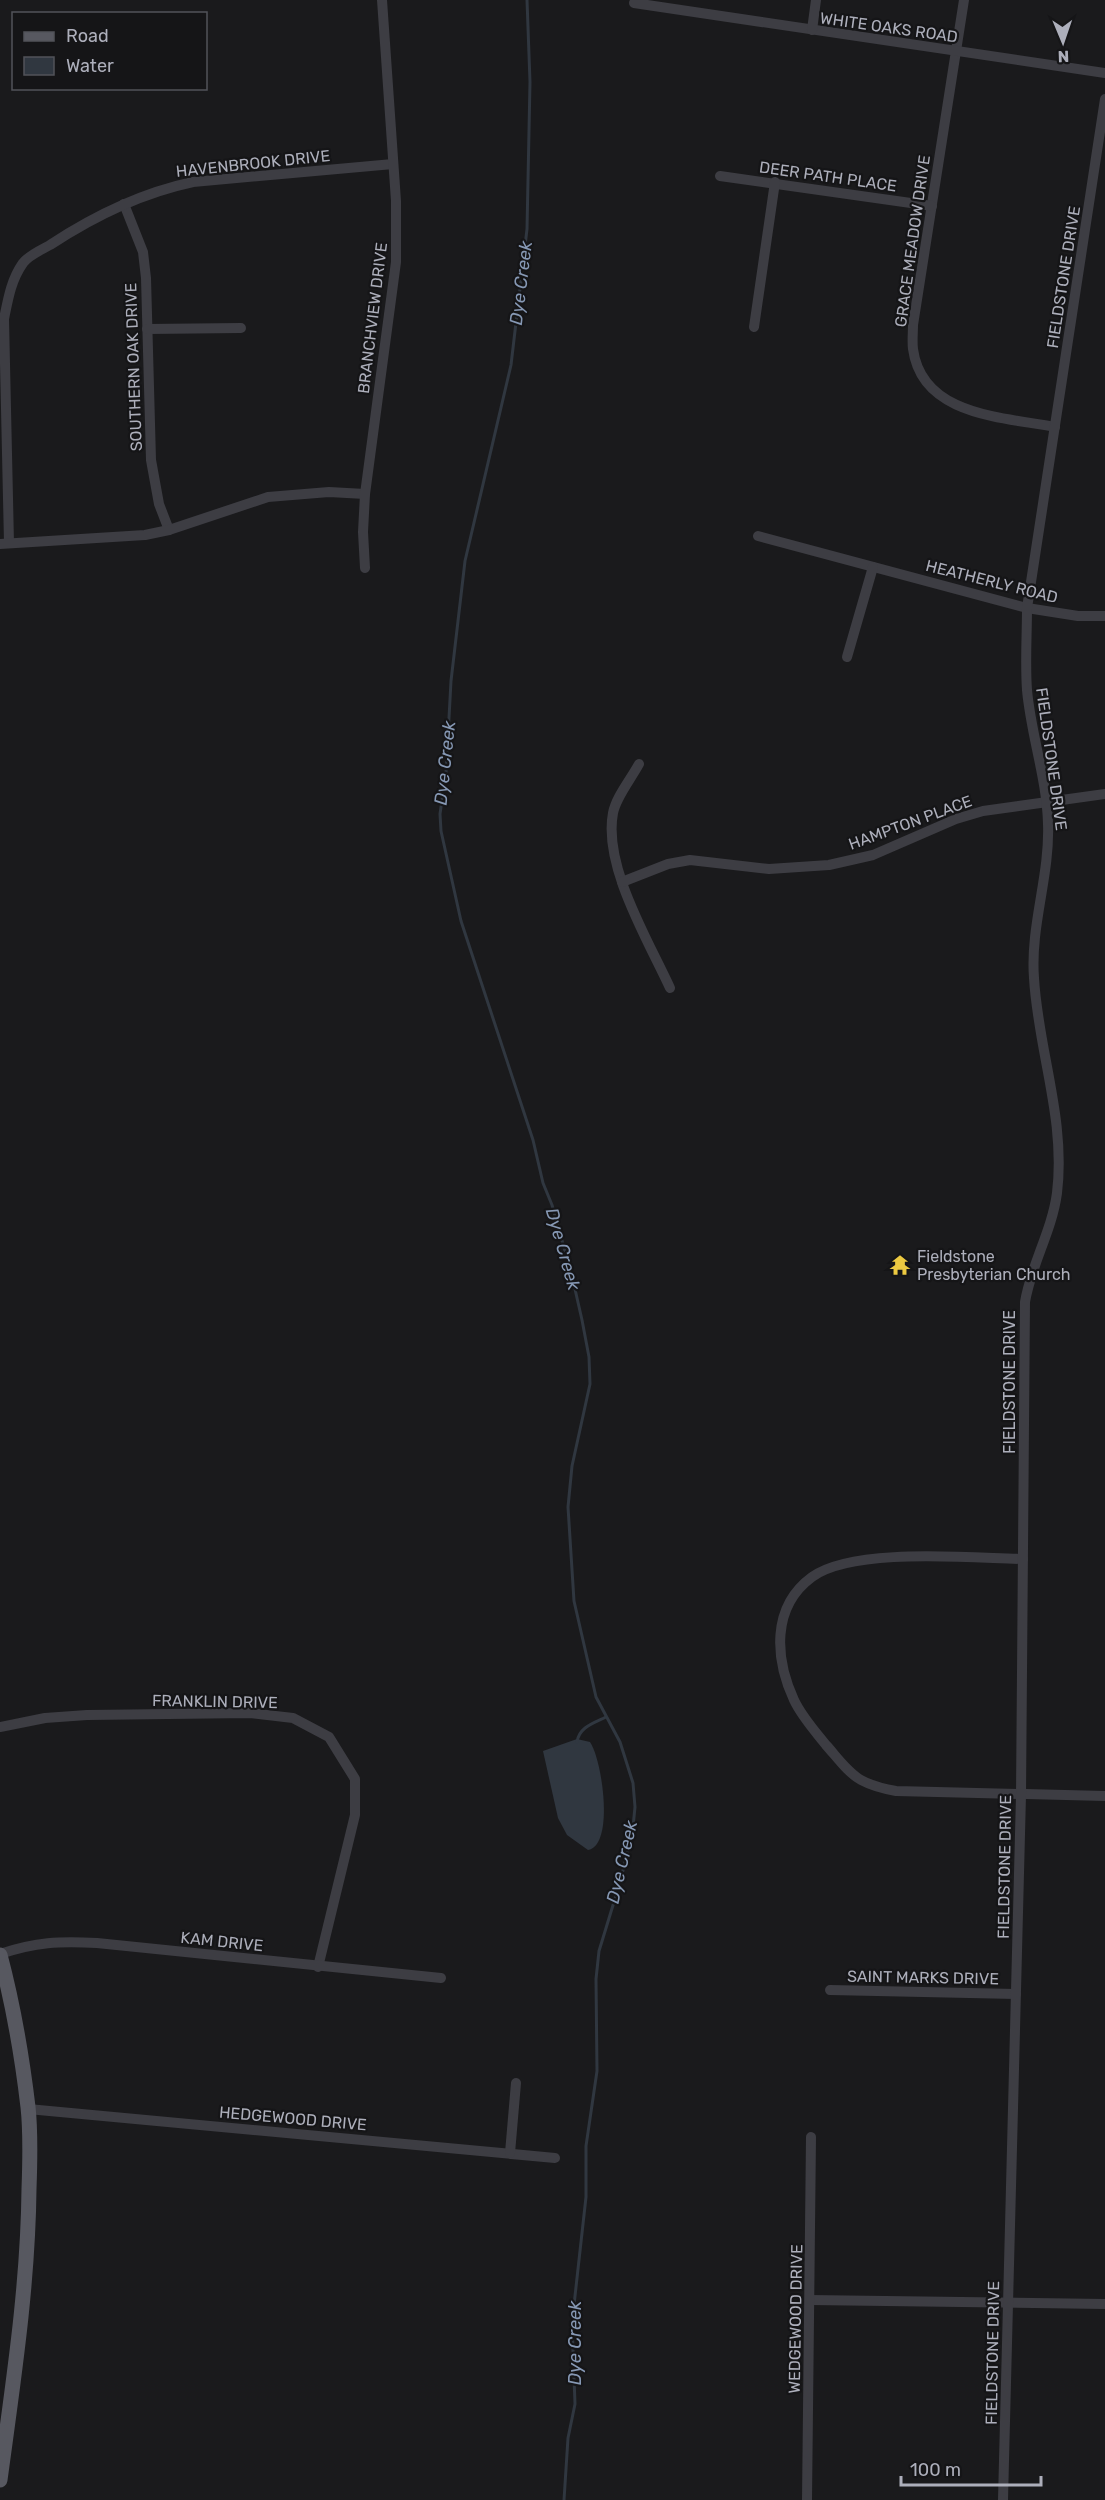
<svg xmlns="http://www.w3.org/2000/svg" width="1105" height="2500" viewBox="0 0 1105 2500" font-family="Rubik,sans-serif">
<rect width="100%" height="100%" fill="#1a1a1c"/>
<!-- water -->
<path fill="#303740" d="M577 1739 590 1742C602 1759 615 1845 588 1850L567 1835 558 1818 543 1751Z"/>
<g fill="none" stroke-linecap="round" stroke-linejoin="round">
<!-- stream -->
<g stroke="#303740" stroke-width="3">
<path d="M527 0 530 82 527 229 511 365 465 561 451 681 446 773 440 814 441 831 461 921 533 1140 543 1183 552 1205 572 1276 582 1320 589 1357 590 1384 572 1466 568 1507 574 1601 596 1697 620 1742 633 1783 635 1807 633 1827 621 1879 599 1951 596 1979 597 2071 586 2146V2197L572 2323 575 2404 568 2438 564 2500"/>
<path d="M577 1742C579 1727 594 1723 606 1717"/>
</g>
<!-- minor -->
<g stroke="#3d3d43" stroke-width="10">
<path d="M964 0 913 325C913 333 912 341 913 349 922 416 1003 417 1055 427"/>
<path d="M634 3 1105 73"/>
<path d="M812 30 816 0"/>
<path d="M720 176 932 206"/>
<path d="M124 204 143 252 146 278 151 460 159 504 169 530"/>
<path d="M754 327 775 182"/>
<path d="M147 329 241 328"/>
<path d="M758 536 1027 608 1078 616H1105"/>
<path d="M9 543 4 319C8 299 11 280 23 263 29 255 41 250 50 245 94 216 141 193 193 182L393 164"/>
<path d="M0 544 145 535 169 530 268 497 329 492 365 494"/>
<path d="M365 568 363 532 365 494 396 262V201L382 0"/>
<path d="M847 657 873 567"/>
<path d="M639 764C631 779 616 797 613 813 603 866 648 940 670 988"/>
<path d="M622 882 668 864 690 860 769 869 829 865 873 855 956 819 983 811 1105 794"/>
<path d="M1023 1559C971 1558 853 1547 812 1577 771 1607 775 1659 794 1700 802 1717 815 1731 826 1745 837 1757 847 1772 861 1780 872 1786 884 1789 896 1791L1105 1796"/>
<path d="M0 1727 45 1718 87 1715 250 1713 293 1718 329 1737 355 1779V1815L318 1967"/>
<path d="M0 1954C36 1942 59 1941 97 1943L441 1978"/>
<path d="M830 1990 1016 1994"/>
<path d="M28 2109 555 2158"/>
<path d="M510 2153 516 2083"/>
<path d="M810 2300 1105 2304"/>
<path d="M807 2500 811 2137"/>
<path d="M1003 2500 1021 1795 1025 1302C1031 1265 1052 1231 1057 1193 1066 1119 1038 1050 1034 978 1030 926 1050 876 1048 824 1047 779 1031 735 1027 690 1025 663 1027 635 1027 608L1105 99"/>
</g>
<!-- primary -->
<path stroke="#575860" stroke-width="15" d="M0 1955C13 2004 22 2056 28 2107 31 2134 30 2162 29 2189 28 2287 13 2383 0 2480"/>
</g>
<!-- icons -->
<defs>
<g id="temple-bare" transform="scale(1.62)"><path d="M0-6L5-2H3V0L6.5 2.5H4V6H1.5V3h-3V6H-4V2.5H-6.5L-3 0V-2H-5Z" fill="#ecc941" stroke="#151517" stroke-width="2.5" paint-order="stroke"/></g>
</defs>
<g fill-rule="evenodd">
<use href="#temple-bare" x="900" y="1265"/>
</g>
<g text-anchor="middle" stroke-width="4.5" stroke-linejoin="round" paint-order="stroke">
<!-- street labels -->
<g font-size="16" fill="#adafbb" stroke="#151517">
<text transform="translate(889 27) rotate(8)" y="6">WHITE OAKS ROAD</text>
<text transform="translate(253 163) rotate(-6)" y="6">HAVENBROOK DRIVE</text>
<text transform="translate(828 176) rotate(8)" y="6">DEER PATH PLACE</text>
<text transform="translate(912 241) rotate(-82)" y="6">GRACE MEADOW DRIVE</text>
<text transform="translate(1063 277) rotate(-81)" y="6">FIELDSTONE DRIVE</text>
<text transform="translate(372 318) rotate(-83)" y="6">BRANCHVIEW DRIVE</text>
<text transform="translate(133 367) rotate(-92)" y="6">SOUTHERN OAK DRIVE</text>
<text transform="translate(992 581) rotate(14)" y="6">HEATHERLY ROAD</text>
<text transform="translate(1052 759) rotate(82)" y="6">FIELDSTONE DRIVE</text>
<text transform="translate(910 822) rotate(-20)" y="6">HAMPTON PLACE</text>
<text transform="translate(1009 1382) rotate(-90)" y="6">FIELDSTONE DRIVE</text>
<text transform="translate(215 1701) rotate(1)" y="6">FRANKLIN DRIVE</text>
<text transform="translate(1004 1867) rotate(-89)" y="6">FIELDSTONE DRIVE</text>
<text transform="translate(222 1941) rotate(6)" y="6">KAM DRIVE</text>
<text transform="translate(923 1977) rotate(1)" y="6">SAINT MARKS DRIVE</text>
<text transform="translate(293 2118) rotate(5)" y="6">HEDGEWOOD DRIVE</text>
<text transform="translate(795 2319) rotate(-89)" y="6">WEDGEWOOD DRIVE</text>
<text transform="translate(992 2353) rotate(-89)" y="6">FIELDSTONE DRIVE</text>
</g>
<!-- poi labels -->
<g font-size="16" fill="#adafbb" stroke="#151517" text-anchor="start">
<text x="917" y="1262">Fieldstone<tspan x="917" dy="18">Presbyterian Church</tspan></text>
</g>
<!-- water labels -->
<g font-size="18" font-style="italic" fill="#8698b4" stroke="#151517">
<text transform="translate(521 283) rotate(-83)" y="6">Dye Creek</text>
<text transform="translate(445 763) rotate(-84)" y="6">Dye Creek</text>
<text transform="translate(563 1249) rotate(74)" y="6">Dye Creek</text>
<text transform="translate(622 1862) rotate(-77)" y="6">Dye Creek</text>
<text transform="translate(575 2343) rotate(-90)" y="6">Dye Creek</text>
</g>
</g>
<!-- legend -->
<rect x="12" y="12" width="195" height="78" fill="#151517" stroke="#525359" stroke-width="1.5"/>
<rect x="24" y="32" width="30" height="9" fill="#575860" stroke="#525359" stroke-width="1.5"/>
<text x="66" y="42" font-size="18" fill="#adafbb">Road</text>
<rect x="24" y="57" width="30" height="18" fill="#303740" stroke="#525359" stroke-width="1.5"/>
<text x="66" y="72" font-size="18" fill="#adafbb">Water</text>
<!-- north arrow -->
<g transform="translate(1063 42) rotate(178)" stroke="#151517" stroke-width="4.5" paint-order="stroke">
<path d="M0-4.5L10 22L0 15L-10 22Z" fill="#adafbb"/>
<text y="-9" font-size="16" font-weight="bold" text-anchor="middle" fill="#adafbb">N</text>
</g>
<!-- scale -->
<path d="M901 2476v9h140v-9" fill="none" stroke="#adafbb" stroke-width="3"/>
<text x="910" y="2476" font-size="18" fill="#adafbb" stroke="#151517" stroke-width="4.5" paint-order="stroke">100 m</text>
</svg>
